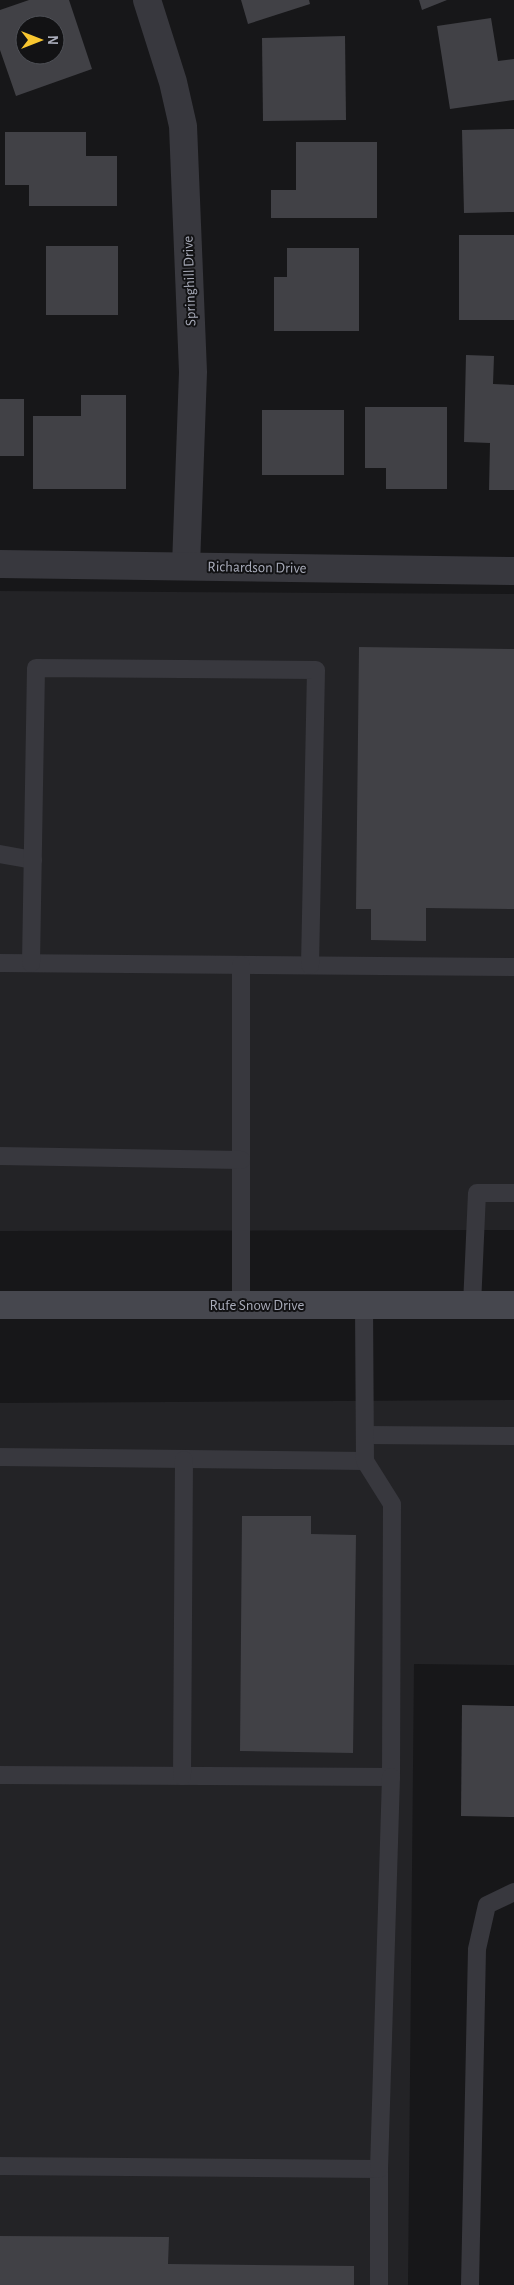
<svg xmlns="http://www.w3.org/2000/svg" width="514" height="2285" viewBox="0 0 514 2285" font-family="'Alegreya Sans',sans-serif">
<rect width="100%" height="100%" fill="#171719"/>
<!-- built -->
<g fill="#232326">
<path d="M0 591 514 594V1230L0 1231Z"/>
<path d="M514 1400V1665L414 1664 408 2285H0V1403Z"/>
</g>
<!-- building -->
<g fill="#414146" fill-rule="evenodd">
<path d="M29 0H69L92 69 16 96 0 50V10ZM25 25H55V55H25Z"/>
<path d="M241 0H309L310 4 248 24Z"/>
<path d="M419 0H447L422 10Z"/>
<path d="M491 18 498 61 514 59V100L450 109 437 26Z"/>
<path d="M345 36 346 120 263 121 262 38Z"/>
<path d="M514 129V212L464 213 462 130Z"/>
<path d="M5 132H86V156H117V206H29V185H5Z"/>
<path d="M296 142H377V218H271V190H296Z"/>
<rect x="459" y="235" width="55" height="85"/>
<rect x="46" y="246" width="72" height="69"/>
<path d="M287 248H359V331H274V277H287Z"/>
<path d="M466 355 494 356 493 384 514 385V490H489L490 443 464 442Z"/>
<path d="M81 395H126V489H33V416H81Z"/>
<rect x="0" y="399" width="24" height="57"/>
<path d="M365 407H447V489H386V468H365Z"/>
<rect x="262" y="410" width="82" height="65"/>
<path d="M359 647 514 649V909L426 908V941L371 940V909H356Z"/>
<path d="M242 1516H311V1534L356 1535 353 1753 240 1751Z"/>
<path d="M462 1705 514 1706V1817L461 1816Z"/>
<path d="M0 2236 169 2237 168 2264 354 2266V2285H0Z"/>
</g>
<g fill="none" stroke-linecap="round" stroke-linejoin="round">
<!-- service -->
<g stroke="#38383e" stroke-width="18">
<path d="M0 854 33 860"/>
<path d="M0 963 514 967"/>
<path d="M31 963 36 668 316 670 310 965"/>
<path d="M241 965V1305"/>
<path d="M0 1156 241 1160"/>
<path d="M472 1305 477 1193H514"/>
<path d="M365 1435 514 1436"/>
<path d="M0 1457 365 1461"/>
<path d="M0 1775 391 1777 392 1504 365 1461 364 1305"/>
<path d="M182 1776 184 1460"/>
<path d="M0 2166 379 2169V2285"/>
<path d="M379 2169 391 1777"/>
<path d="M470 2285 477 1949 487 1905 514 1892"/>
</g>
<!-- minor -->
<g stroke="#38383e" stroke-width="28">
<path d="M147 0 173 82 183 126 193 372 186 566"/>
<path d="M0 564 514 571"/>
</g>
<!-- secondary -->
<path stroke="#46474e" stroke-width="28" d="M0 1305H514"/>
</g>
<g text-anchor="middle" stroke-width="4" stroke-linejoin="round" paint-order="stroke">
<!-- street labels -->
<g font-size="15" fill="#a9acba" stroke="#121214">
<text transform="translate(189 281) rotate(-92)" y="5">Springhill Drive</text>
<text transform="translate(257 567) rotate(1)" y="5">Richardson Drive</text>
<text x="257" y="1310">Rufe Snow Drive</text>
</g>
</g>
<!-- north arrow -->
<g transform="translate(40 40) rotate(90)"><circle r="24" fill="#121214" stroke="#4e5056"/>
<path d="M0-4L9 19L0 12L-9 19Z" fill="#f8c630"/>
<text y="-8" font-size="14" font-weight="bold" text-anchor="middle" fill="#a9acba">N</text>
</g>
</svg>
